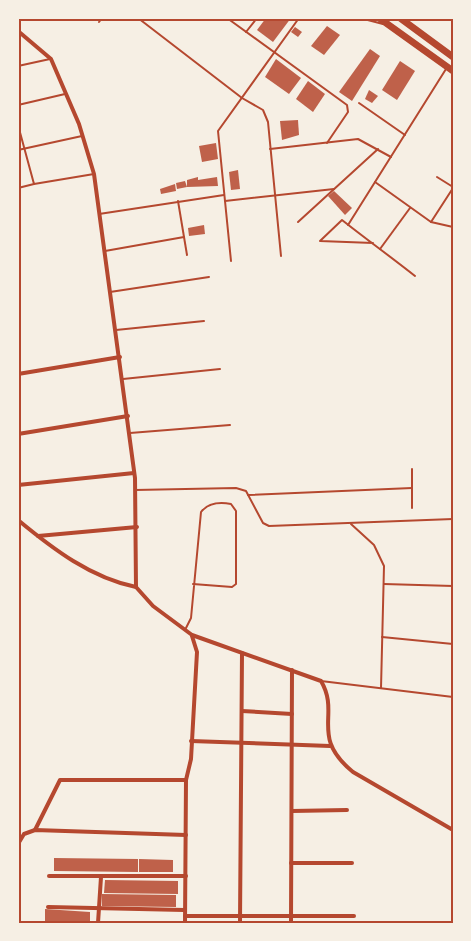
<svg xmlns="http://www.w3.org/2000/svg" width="471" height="941" viewBox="0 0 471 941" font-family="Inter,sans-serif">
<rect width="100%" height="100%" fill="#f6efe4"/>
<!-- building -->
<g fill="#bf614a">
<path d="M266 18H291L273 42 257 30Z"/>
<path d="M327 26 340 35 324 55 311 46Z"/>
<path d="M295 27 302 32 298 37 291 32Z"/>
<path d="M370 49 380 56 352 101 339 92Z"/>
<path d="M276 59 301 78 289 94 265 77Z"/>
<path d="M400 61 415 71 397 100 382 90Z"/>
<path d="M308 81 325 94 313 112 296 99Z"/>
<path d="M369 90 378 96 372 103 365 99Z"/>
<path d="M298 120 299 135 282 140 280 121Z"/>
<path d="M216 143 218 159 202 162 199 146Z"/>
<path d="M238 170 240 189 231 190 229 172Z"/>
<path d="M198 177V180L217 177 218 186 187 187V180Z"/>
<path d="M185 181 187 187 177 189 176 183Z"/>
<path d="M175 184 176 191 161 194 160 189Z"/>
<path d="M334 191 352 208 345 215 328 196Z"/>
<path d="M204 225 205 234 189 236 188 228Z"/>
<path d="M54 858 138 859V872L54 871Z"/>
<path d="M139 859 173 860V872H139Z"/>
<path d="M105 880 178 881V894L104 893Z"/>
<path d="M102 894 176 895V907L102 906Z"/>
<path d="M45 909 90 912V923H45Z"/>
</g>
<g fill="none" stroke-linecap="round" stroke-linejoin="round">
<!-- service -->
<g stroke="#b5482f" stroke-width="2">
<path d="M138 18 242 98 263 110 268 122 281 256"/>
<path d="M227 18 347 105 348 112 327 143"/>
<path d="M360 18 383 24"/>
<path d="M99 22 102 18"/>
<path d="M246 32 257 18"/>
<path d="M18 66 50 59"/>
<path d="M359 103 405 135"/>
<path d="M18 105 65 94"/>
<path d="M18 125 34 184 94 174"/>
<path d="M270 149 358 139 391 157"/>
<path d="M18 150 82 136"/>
<path d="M437 177 453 187"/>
<path d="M375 182 431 222 453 227"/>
<path d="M18 188 34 184"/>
<path d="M178 201 187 255"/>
<path d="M225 201 334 189"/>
<path d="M99 214 224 195"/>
<path d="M298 222 378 149"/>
<path d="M431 222 453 188"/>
<path d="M348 225 446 69"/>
<path d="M373 243 320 241 342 220C366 239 391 257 415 276"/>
<path d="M380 249 410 208"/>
<path d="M105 251 184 237"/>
<path d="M231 261 218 131 299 18"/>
<path d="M110 292 209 277"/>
<path d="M116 330 204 321"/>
<path d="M123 379 220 369"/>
<path d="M130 433 230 425"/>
<path d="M412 469V508"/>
<path d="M135 490 236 488 246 491 263 523 269 526 453 519"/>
<path d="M248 495 412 488"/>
<path d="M351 524 374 545 384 566 381 688"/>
<path d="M384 584 453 586"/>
<path d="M186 628 191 618 201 512C208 503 220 502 231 504L236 511V584L232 587 193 584"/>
<path d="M382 637 453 644"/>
<path d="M321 681 453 697"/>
</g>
<!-- minor -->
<g stroke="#b5482f" stroke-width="4">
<path d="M18 31 51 59 79 124 94 174 135 478 136 587 153 606 192 635 321 681C341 715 309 736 353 772L453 830"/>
<path d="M18 374 120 357"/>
<path d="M18 434 128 416"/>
<path d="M18 485 134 473"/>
<path d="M18 520C53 549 91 578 136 587"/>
<path d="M38 536 137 527"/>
<path d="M242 711 292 714"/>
<path d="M191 741 330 746"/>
<path d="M292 811 347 810"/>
<path d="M35 830 60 780H186"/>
<path d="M18 844 24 834 35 830 186 835"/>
<path d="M291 863H352"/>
<path d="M49 876H186"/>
<path d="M48 907 184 910"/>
<path d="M185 916H354"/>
<path d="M98 923 101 877"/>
<path d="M185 923 186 780 191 759 197 652 192 636"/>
<path d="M240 923 242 653"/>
<path d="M291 923 292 670"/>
</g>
<!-- trunk -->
<g stroke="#b5482f" stroke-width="7">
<path d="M379 18 453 71"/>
<path d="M400 18 453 57"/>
</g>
</g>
<!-- border -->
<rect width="471" height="941" fill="none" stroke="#f6efe4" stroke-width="39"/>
<rect x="20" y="20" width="432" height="902" fill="none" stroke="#b5482f" stroke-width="2"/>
</svg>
